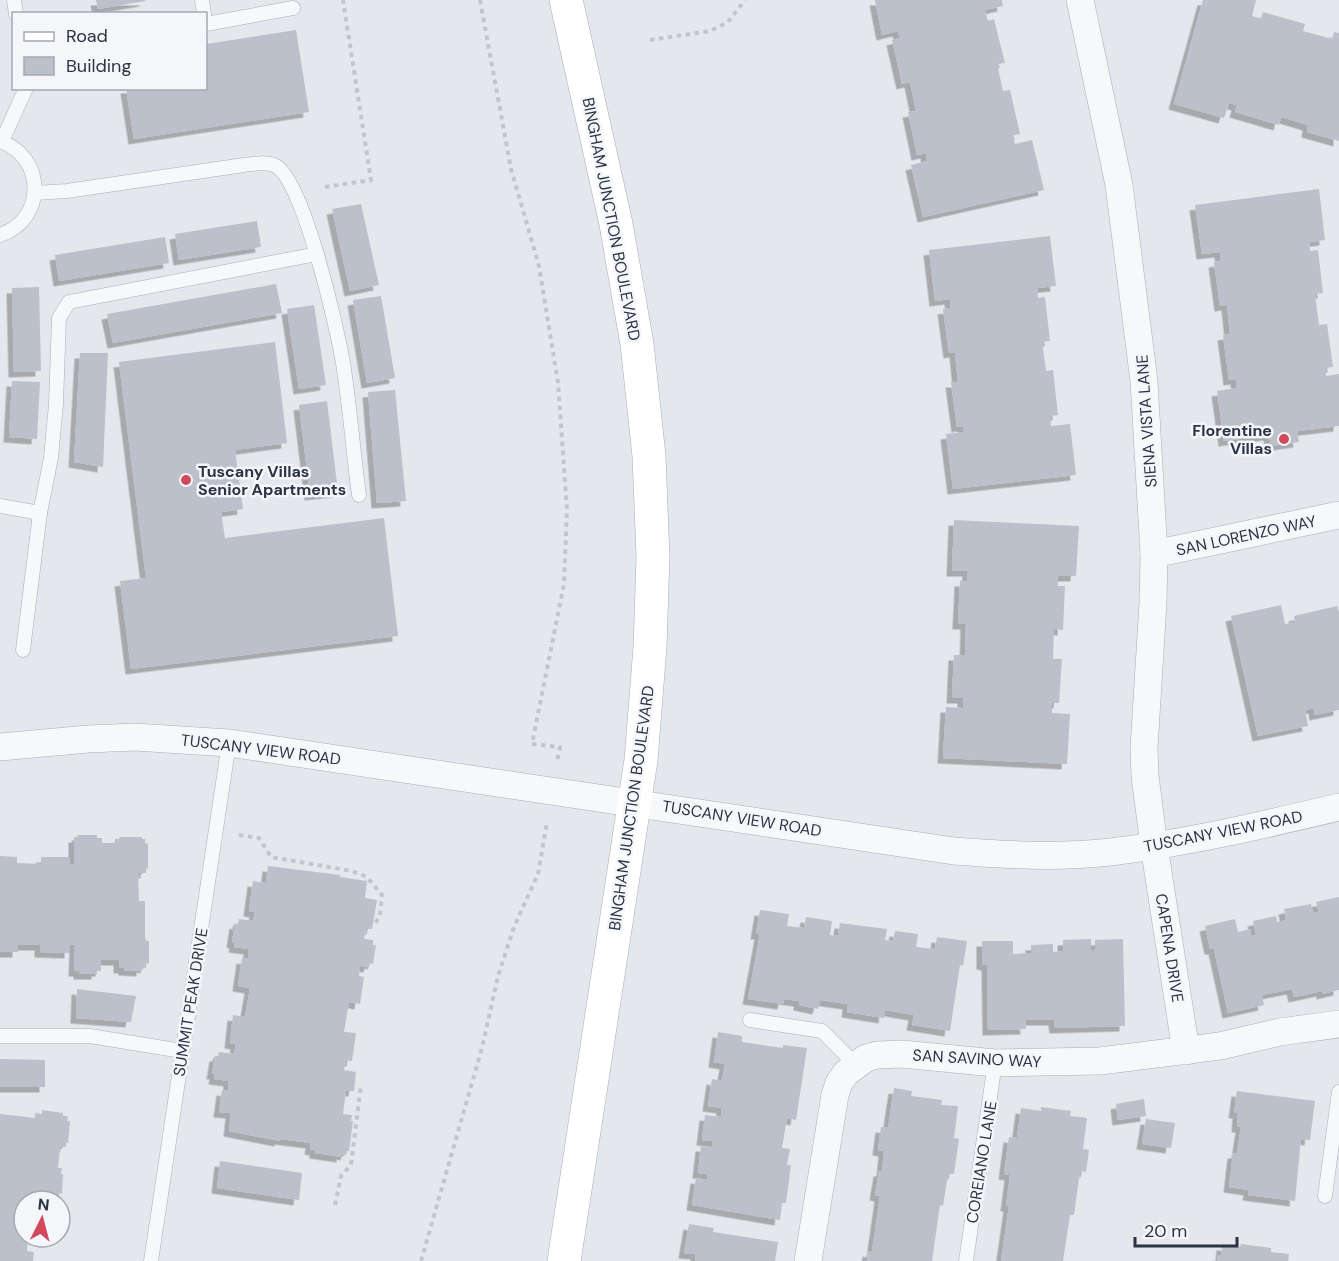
<svg xmlns="http://www.w3.org/2000/svg" width="1339" height="1261" viewBox="0 0 1339 1261" font-family="'DM Sans',sans-serif">
<defs>
<filter id="shadow"><feDropShadow dx="-5.5" dy="5.5" stdDeviation="0" flood-color="#0004"/></filter>
</defs>
<rect width="100%" height="100%" fill="#e4e7ec"/>
<!-- building -->
<g fill="#bbc0ca" filter="url(#shadow)">
<path d="M96 0H145V1L98 9Z"/>
<path d="M875 0H1002L1003 6 985 10 988 21 994 19 1005 63 997 64 1003 91 1010 90 1020 134 1013 135 1015 144 1032 140 1044 190 923 217 911 165 927 161 926 153 917 155 908 112 916 111 910 82 902 84 892 40 900 38 898 31 882 35Z"/>
<path d="M1203 0H1256L1252 16 1261 19 1263 12 1305 24 1303 31 1332 39 1334 32 1339 33V141L1307 132 1308 125 1281 117 1279 125 1235 112 1237 105 1229 103 1224 118 1174 104Z"/>
<path d="M296 30 309 112 134 139 126 88H206V44Z"/>
<path d="M1319 189 1325 240 1309 242 1310 251 1318 250 1323 293 1315 294 1319 325 1327 324 1333 367 1325 368 1326 376 1339 374V426L1297 431 1299 442 1271 446 1269 435 1224 441 1217 391 1237 388 1236 379 1229 380 1223 335 1230 334 1227 305 1220 306 1214 262 1221 261 1220 252 1202 254 1195 205Z"/>
<path d="M361 204 379 285 350 291 332 209Z"/>
<path d="M257 221 261 247 179 260 175 234Z"/>
<path d="M1050 236 1056 286 1037 288 1038 298 1045 297 1050 341 1042 342 1046 371 1053 370 1058 415 1050 416 1051 426 1070 424 1076 475 953 489 946 434 964 432 963 426 957 427 951 382H958L955 352 949 353 943 309 951 308 950 299 935 301 929 250Z"/>
<path d="M165 237 169 263 59 281 55 255Z"/>
<path d="M276 284 282 313 113 343 107 314Z"/>
<path d="M39 287 41 371 14 372 12 288Z"/>
<path d="M381 296 395 378 367 383 353 300Z"/>
<path d="M314 305 326 385 299 389 287 309Z"/>
<path d="M275 342 287 443 235 450 243 509 221 512 225 538 384 518 398 636 131 669 120 581 146 578 119 362Z"/>
<path d="M80 353H108L103 467 74 462Z"/>
<path d="M12 381 40 382 37 439 9 437Z"/>
<path d="M395 390 406 501 377 503 368 392Z"/>
<path d="M327 401 338 492 310 495 299 405Z"/>
<path d="M954 520 1079 526 1076 576H1058V586H1065L1063 630 1054 629 1053 659H1062L1059 703H1052V713L1070 714 1067 764 943 758 946 707 963 708V698H952L954 655H965L966 624H958L960 581H967L968 571H952Z"/>
<path d="M1281 605 1285 624 1295 622 1294 616 1337 606 1339 612V710L1315 715 1314 708 1305 710 1308 726 1258 736 1231 616Z"/>
<path d="M77 835H97V838H102V843H115V839H120L119 837H142V839H145V843L148 844V869L146 868V873H138L139 901H145V937L146 941H149V963L146 964V968L142 967V971L124 970V968H119V960H101V971H97V974H79V971H74L75 945H70V953L40 952V945H18V952H0V856L17 857V863L41 864V857H69L70 864H74V837H78Z"/>
<path d="M268 866 340 875V877L367 881 365 898 377 900 372 929H366L364 939 373 940V945H376L373 964 370 963 369 967 360 966 359 976 364 977 360 1004 349 1002 344 1032 356 1033 352 1061 346 1060 344 1070 356 1072 354 1091H346L343 1114 352 1115 351 1121H353L349 1151H347L346 1155 342 1154V1157L315 1153V1150L310 1149 311 1143 280 1139V1141L229 1131 231 1113 219 1112 222 1090 228 1091 229 1081 214 1079 215 1074H212L215 1056H218L219 1052 234 1054 236 1044 230 1043 233 1015 245 1017 250 988 238 986 242 958 248 959 249 949 234 947 235 943 232 942 235 923 238 924 239 919 253 921 255 912 249 911 253 881 266 883Z"/>
<path d="M1339 897V990L1322 994V991L1294 997 1292 989 1262 995 1264 1005 1228 1013 1214 949H1210L1205 926 1235 919 1238 932 1250 929 1251 936 1256 935 1253 921 1276 916 1277 922 1286 920 1284 909 1311 904 1313 913 1319 912 1316 902Z"/>
<path d="M760 910 789 914 787 926 804 928 806 917 832 921 830 935 838 936 840 923 887 929 885 940 893 941 895 931 918 934 916 947 935 949 937 937 967 941 963 966 960 965 950 1031 912 1025 914 1015 885 1010 884 1018 847 1012 848 1004 820 1000 818 1009 799 1005V1001L784 999 783 1004 748 999 760 934H756Z"/>
<path d="M1091 939V950H1095V940L1123 939 1125 1026 1055 1028 1054 1020H1025L1026 1029 988 1030 987 965 982 964V941H1013V954L1031 953V945L1053 944V952L1063 951V940Z"/>
<path d="M77 989 136 996 131 1022 76 1018Z"/>
<path d="M718 1032 742 1036V1042L783 1048V1045L807 1048 796 1120 787 1118 782 1148 790 1149 787 1165H791L786 1203H782L780 1220 692 1205 696 1178 707 1180 708 1174 698 1173 701 1146 712 1147V1141L702 1140 705 1115 721 1117 722 1108 708 1106 712 1079 722 1081 725 1064 714 1062Z"/>
<path d="M0 1059 45 1060V1087H0Z"/>
<path d="M894 1088 912 1091 911 1096 942 1100 941 1105 958 1106 954 1138 959 1139 954 1174H948L943 1206 940 1205 932 1261H867L868 1251 872 1252 880 1196 875 1195 879 1171H882L884 1151 878 1150 881 1127 888 1128Z"/>
<path d="M1237 1091 1315 1101 1310 1140 1301 1139 1295 1201 1248 1195 1249 1190 1229 1187 1233 1153H1237L1241 1127H1237L1238 1113H1234Z"/>
<path d="M1144 1099 1146 1116 1118 1120 1116 1104Z"/>
<path d="M1041 1107 1071 1111 1070 1116 1087 1118 1083 1149 1089 1150 1086 1172 1080 1171 1074 1215H1070L1063 1261H1001L1009 1206H1006L1010 1175 1004 1174 1009 1137 1017 1138 1021 1108 1041 1111Z"/>
<path d="M42 1110 63 1113V1116H68L67 1121H70L68 1143H66V1147H60L58 1168H62L61 1174H63L62 1194 59 1193V1198L31 1195 30 1201H24V1237H28L27 1251 34 1252 33 1261H0V1114L35 1118V1113L42 1114Z"/>
<path d="M1146 1119 1175 1123 1171 1148 1142 1144Z"/>
<path d="M220 1161 302 1173 299 1200 217 1188Z"/>
<path d="M689 1224 714 1228 713 1232 778 1242 775 1261H695L696 1254 684 1253Z"/>
<path d="M1241 1244 1271 1248V1252L1289 1254 1288 1261H1217L1218 1255 1221 1256 1222 1245 1240 1247Z"/>
</g>
<g fill="none" stroke-linecap="round" stroke-linejoin="round">
<!-- lane casing -->
<g stroke="#a9aeb7" stroke-width="15">
<g id="lane">
<path d="M14 0 16 14"/>
<path d="M202 0 204 14"/>
<path d="M206 24 293 8"/>
<path d="M0 141C46 157 46 220 0 235"/>
<path d="M2 141 26 88"/>
<path d="M35 193 67 191 244 165C253 164 267 161 276 166 304 182 337 328 343 363 350 407 353 451 359 495"/>
<path d="M0 506 40 513 23 650"/>
<path d="M40 513 51 458 56 404 59 318 69 302 317 254"/>
<path d="M750 1020 822 1031 856 1065"/>
<path d="M0 1036H90L182 1051"/>
<path d="M1325 1196 1339 1092"/>
<path d="M151 1261 229 743"/>
<path d="M966 1261 995 1063"/>
</g>
</g>
<!-- street casing -->
<g stroke="#a9aeb7" stroke-width="28">
<g id="street">
<path d="M1080 0 1119 185 1144 381 1154 554 1153 603 1144 748 1145 776 1154 846 1186 1051"/>
<path d="M1154 554 1339 515"/>
<path d="M0 747 88 739 135 737 229 743 954 851C1006 855 1058 858 1110 852 1187 843 1263 825 1339 807"/>
<path d="M808 1261 835 1095 839 1083 846 1073 866 1058 877 1055 902 1054 995 1063 1100 1061 1220 1046 1280 1032 1339 1024"/>
</g>
</g>
<!-- secondary casing -->
<g stroke="#a9aeb7" stroke-width="34">
<path id="secondary" d="M564 1261 641 760 650 647 653 557 649 456 637 344 616 224 566 0"/>
</g>
<!-- path -->
<g stroke="#c2c5cb" stroke-width="4" stroke-dasharray="4.5 4.5" stroke-linecap="butt">
<path d="M480 0 511 169 539 266 558 383 567 509 564 584 532 744 560 747 557 761"/>
<path d="M650 40 710 31 728 22 745 0"/>
<path d="M325 187 371 180 343 0"/>
<path d="M239 835 259 838 271 857 352 871 367 877 382 895 380 915 375 924"/>
<path d="M335 1205 341 1176 351 1165 361 1085"/>
<path d="M421 1261 482 1048 498 976 514 927 538 874 547 822"/>
</g>
<!-- lane -->
<use href="#lane" stroke="#f7f8fa" stroke-width="14"/>
<!-- street -->
<use href="#street" stroke="#f7f8fa" stroke-width="27"/>
<!-- secondary -->
<use href="#secondary" stroke="#fff" stroke-width="33"/>
</g>
<!-- markers -->
<g fill="#d1495b" stroke="#f4f6f9" stroke-width="2">
<circle cx="1284" cy="439" r="6"/>
<circle cx="186" cy="480" r="6"/>
</g>
<g text-anchor="middle" stroke-width="5" stroke-linejoin="round" paint-order="stroke">
<!-- street labels -->
<g font-size="16" fill="#2b3445" stroke="#f4f6f9">
<text transform="translate(612 219) rotate(79)" y="6">BINGHAM JUNCTION BOULEVARD</text>
<text transform="translate(1146 421) rotate(-94)" y="6">SIENA VISTA LANE</text>
<text transform="translate(1246 535) rotate(-12)" y="6">SAN LORENZO WAY</text>
<text transform="translate(261 749) rotate(7)" y="6">TUSCANY VIEW ROAD</text>
<text transform="translate(631 808) rotate(-82)" y="6">BINGHAM JUNCTION BOULEVARD</text>
<text transform="translate(742 818) rotate(9)" y="6">TUSCANY VIEW ROAD</text>
<text transform="translate(1223 831) rotate(-11)" y="6">TUSCANY VIEW ROAD</text>
<text transform="translate(1170 948) rotate(81)" y="6">CAPENA DRIVE</text>
<text transform="translate(190 1002) rotate(-81)" y="6">SUMMIT PEAK DRIVE</text>
<text transform="translate(977 1058) rotate(3)" y="6">SAN SAVINO WAY</text>
<text transform="translate(981 1162) rotate(-81)" y="6">COREIANO LANE</text>
</g>
<!-- poi labels -->
<g font-size="16" font-weight="bold" fill="#2b3445" stroke="#f4f6f9" text-anchor="end">
<text x="1272" y="436">Florentine<tspan x="1272" dy="18">Villas</tspan></text>
<text x="198" y="477" text-anchor="start">Tuscany Villas<tspan x="198" dy="18">Senior Apartments</tspan></text>
</g>
</g>
<!-- legend -->
<rect x="12" y="12" width="195" height="78" fill="#f4f6f9" stroke="#a4a8b1" stroke-width="1.5"/>
<rect x="24" y="32" width="30" height="9" fill="#ffffff" stroke="#a4a8b1" stroke-width="1.5"/>
<text x="66" y="42" font-size="18" fill="#2b3445">Road</text>
<rect x="24" y="57" width="30" height="18" fill="#bbc0ca" stroke="#a4a8b1" stroke-width="1.5"/>
<text x="66" y="72" font-size="18" fill="#2b3445">Building</text>
<!-- north arrow -->
<g transform="translate(42 1219) rotate(6)"><circle r="28" fill="#f4f6f9" stroke="#a4a8b1" stroke-width="1.5"/>
<path d="M0-4.5L10 22L0 15L-10 22Z" fill="#d1495b"/>
<text y="-9" font-size="16" font-weight="bold" text-anchor="middle" fill="#2b3445">N</text>
</g>
<!-- scale -->
<path d="M1135 1237v9h102v-9" fill="none" stroke="#2b3445" stroke-width="3"/>
<text x="1144" y="1237" font-size="18" fill="#2b3445" stroke="#f4f6f9" stroke-width="4.5" paint-order="stroke">20 m</text>
</svg>
